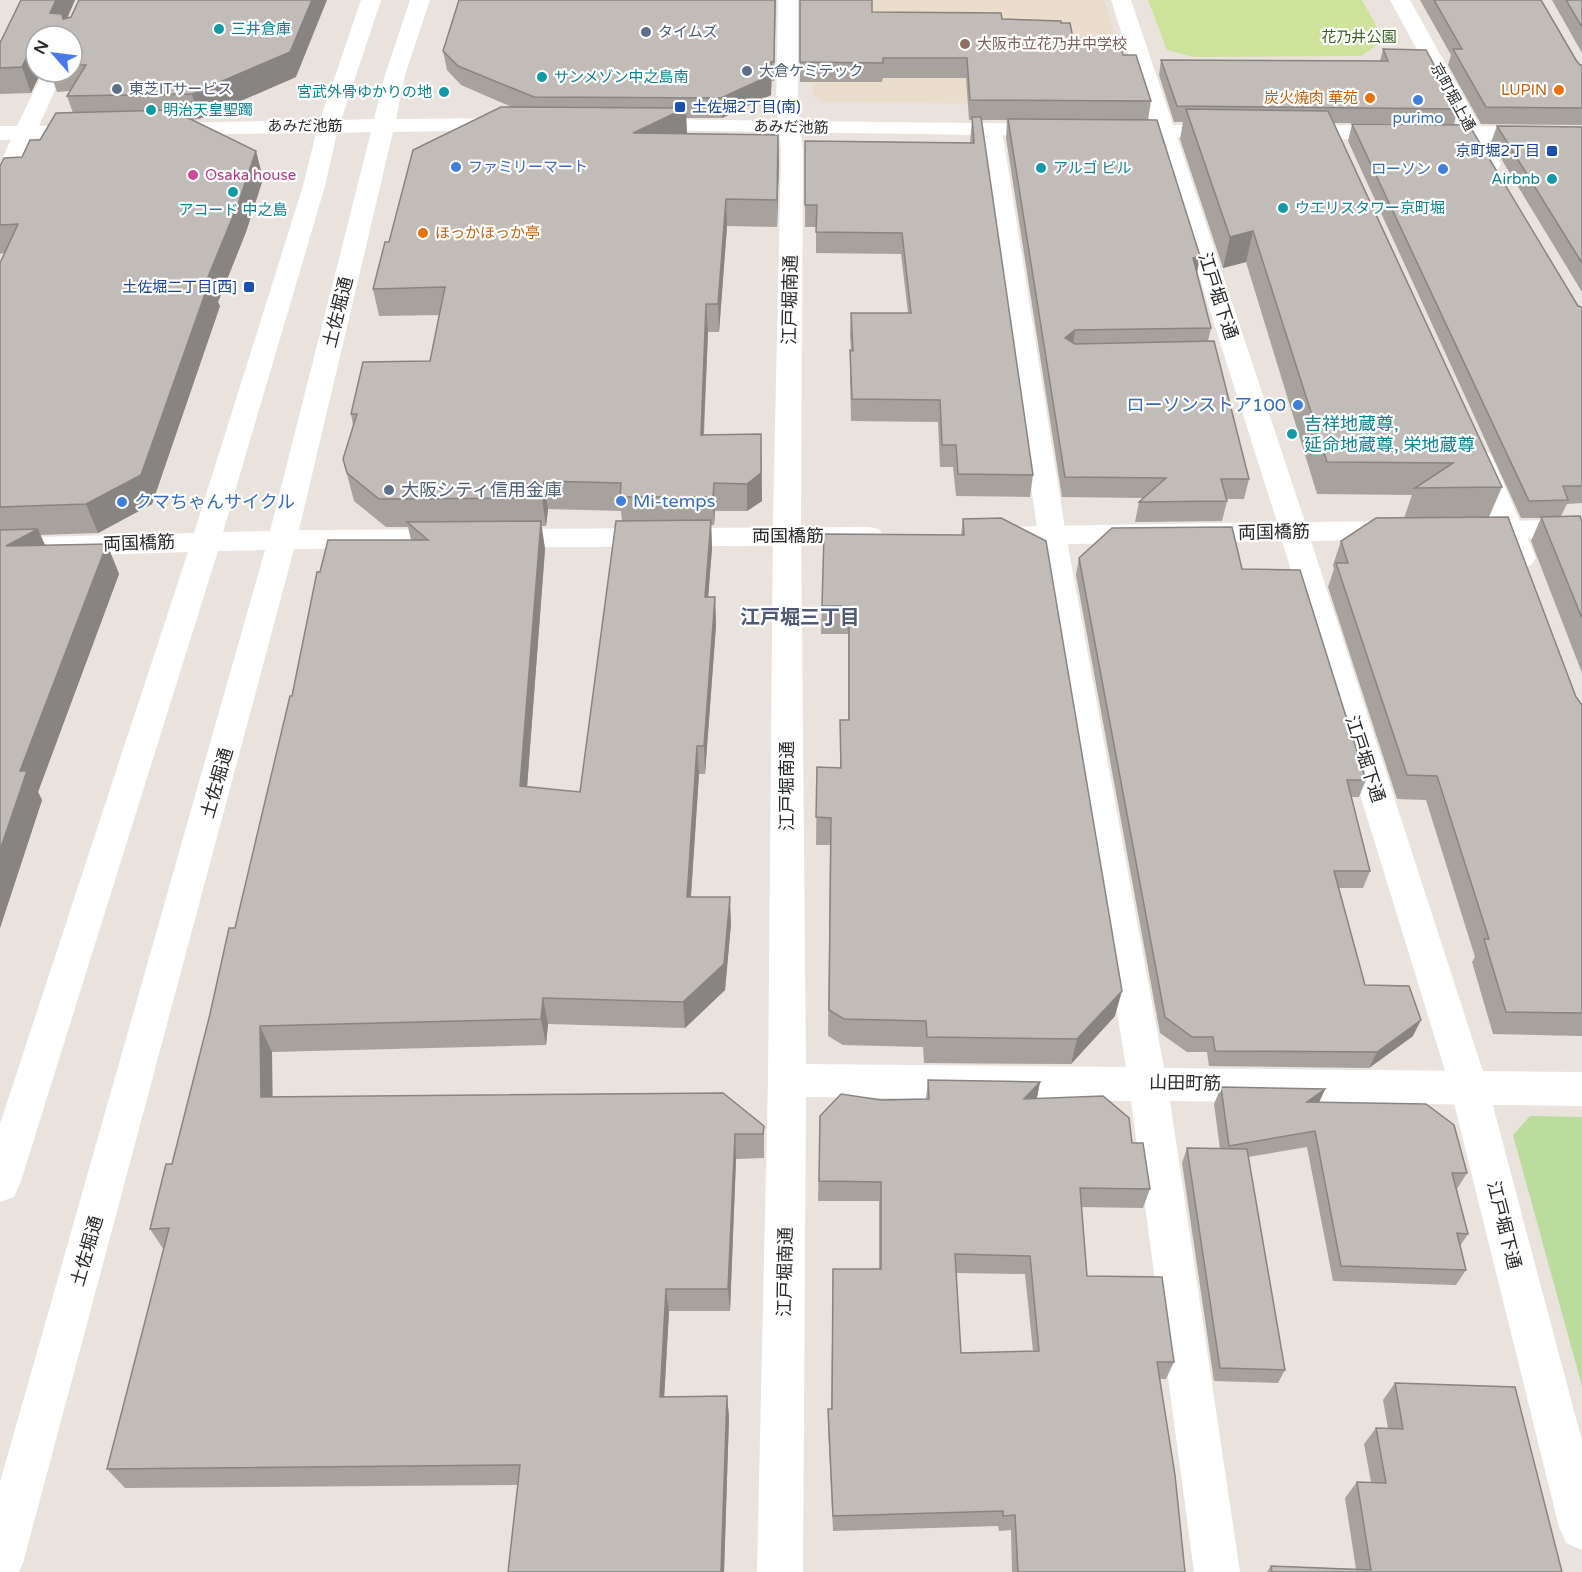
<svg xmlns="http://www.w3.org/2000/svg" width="1582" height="1572" viewBox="0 0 1582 1572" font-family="'Varela Round','Noto Sans JP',sans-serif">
<rect width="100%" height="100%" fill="#eae2dc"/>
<!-- education -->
<path fill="#eaddcc" d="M812 0H1104L1135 98 1125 105 825 102 813 95Z"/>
<!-- green -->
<path fill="#badc9c" d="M1530 1116 1582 1117V1386L1513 1135Z"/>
<!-- pitch -->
<path fill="#cce399" d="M1148 0H1362L1384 40 1361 56 1193 57 1167 50Z"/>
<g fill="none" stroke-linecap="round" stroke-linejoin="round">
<!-- street -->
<g fill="#fff" fill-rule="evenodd">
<path d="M778 0H798V105L803 151 801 518 806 1064 1126 1067 1038 535 980 129 983 124 991 123 999 124 1002 129 1066 535 1164 1068 1582 1072V1106L1170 1101 1240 1572H1194L1131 1101 806 1097 803 1572H757L768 1080 773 518 781 151 776 105Z"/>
<path d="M1111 0H1131L1175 131 1172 136 1164 137 1156 136 1153 131Z"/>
<path d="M1390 0H1410L1501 164 1498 169 1490 171 1482 169 1479 164Z"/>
<path d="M25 125 33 127 36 132 11 189 8 194 0 196V164L14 132 17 127Z"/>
<path d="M1479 450 1489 453 1493 459 1536 558 1531 565 1521 568 1511 565 1506 558 1465 459 1469 453Z"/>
</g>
<!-- secondary -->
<g fill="#fff" fill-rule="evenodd">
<path d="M361 0H381L341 120 374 119 385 75 410 0H430L405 75 396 119 509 118 517 119 520 124 517 129 509 130 393 132 299 530 869 527 879 529 883 536 879 543 869 545 294 549 23 1563 19 1572H0V1482L265 550 218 551 20 1184 14 1197 0 1202V1124L188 552 0 558V538L194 533 303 186 316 133 162 135 154 134 151 129 154 124 162 123 320 120ZM371 132 270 531 223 532 325 186 337 133Z"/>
<path d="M43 72H63L39 126 89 125 97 126 100 131 97 136 0 140V126H17Z"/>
<path d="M642 119 1052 124 1060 125 1063 130 1060 135 1052 136 634 130 631 125 634 120Z"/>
<path d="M1116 124 1234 126 1237 131 1234 136 1226 137H1177L1305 522 1400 521 1410 523 1414 530 1410 537 1400 539 1311 541 1488 1087 1582 1441V1550L1566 1543 1559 1527 1450 1087 1282 541 990 545 980 543 976 536 980 529 990 527 1277 522 1155 137 1108 135 1105 130 1108 125Z"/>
<path d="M1293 125 1582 127V141L1293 139 1285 137 1282 132 1285 127Z"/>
<path d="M1582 520V538L1467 539 1457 537 1453 530 1457 523 1467 521Z"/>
</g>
</g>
<!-- wall -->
<g fill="#a7a29e" fill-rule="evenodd">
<path d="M21 0H75L67 18 296 77 199 119 191 120 256 151 263 179 246 232 218 302 220 306 152 504 98 533 40 535 45 545 107 544 119 574 38 792 42 800 0 928V263L4 253 0 254V166L22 157 40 140 73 113 67 96 70 91 57 92 50 72H72V36H36V72H41L31 93 0 94V43Z"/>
<path d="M459 0H776L774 81H772L771 95 722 118H686L687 134 779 161 777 227 727 226 719 332H708L704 435 761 434 762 501 747 511H715L714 525H711L712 548 708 597H715L716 625 705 774H699L691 897 731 924 725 990 685 1028 548 1024 546 1045 272 1052V1097L764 1126V1158L736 1159 730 1311H669L664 1397 727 1396 729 1417 724 1572H508L518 1485 125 1488 107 1469 164 1250 150 1229 172 1164 235 928 292 696 320 572 411 540 408 527H386L354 501 343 459 353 425 351 414 430 361 440 315 379 316 373 289 389 242 512 107 461 85 447 70 443 51ZM548 509 621 511 622 521 580 792 527 787 545 549 541 526H546Z"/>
<path d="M800 0 872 12 1002 19 1061 23 1073 38 1123 55 1151 101 1148 120 1200 256 1197 274 1211 328 1208 341 1249 479 1244 499H1226L1227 501 1222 521 1135 522 1139 502 1143 498 1062 497 1006 138 1007 120H981L1033 475 1030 497 956 496 953 467H940L938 422 851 421 850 372 851 350 850 335 851 313H908L901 254 816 253V227H805V141L970 143 972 120H969L966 78H883L882 82H800Z"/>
<path d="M1420 0H1541L1576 60 1580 65H1582V125L1481 124 1448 65 1451 55Z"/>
<path d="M1552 0H1582V53Z"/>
<path d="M1383 49 1458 109 1454 124 1334 123 1502 487 1489 517 1576 697 1582 705V1036L1493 1034 1472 962 1475 957 1426 800 1397 799 1328 587 1334 569 1333 565 1341 541 1404 518 1412 495 1317 494 1246 262 1223 268 1180 139 1183 122H1174L1159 75 1161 60 1380 61Z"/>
<path d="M1352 124 1578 306 1582 307V503L1567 504 1561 516 1582 522V673L1531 541 1541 518H1521L1348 141Z"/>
<path d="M1497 126 1582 127V292L1491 142Z"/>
<path d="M963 519 1115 1016 1071 1064 924 1063 923 1047 843 1045 828 1036 830 845H816L817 767 840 768V720H848V634H821L824 534 961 535Z"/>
<path d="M1079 558 1242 569 1366 780 1359 797H1351L1370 871 1363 888H1339L1365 985 1413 1036 1369 1068 1209 1066 1207 1052H1187L1160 1033 1076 575Z"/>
<path d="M928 1080 1040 1082 1037 1098 1132 1143 1150 1189 1143 1208 1081 1207 1087 1276 1174 1362 1166 1379H1160L1185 1572H1012L1011 1530 999 1531 998 1526 833 1531 828 1426V1409H831L833 1269H879V1201H818L820 1116 881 1100 926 1099ZM956 1273 1025 1274 1033 1351 961 1353Z"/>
<path d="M1221 1087 1325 1089 1319 1102 1467 1173 1457 1189 1468 1234 1460 1246 1466 1270 1456 1285 1333 1281 1307 1147 1248 1157 1285 1370 1278 1383 1214 1381 1182 1163 1187 1148 1220 1149 1214 1104Z"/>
<path d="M1395 1383 1562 1572H1267L1271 1566 1356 1569 1345 1498 1357 1482H1371L1364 1444 1376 1428H1388L1383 1400Z"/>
</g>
<!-- shaded-wall -->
<g fill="#888481">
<path d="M56 0H75L65 23 50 13Z"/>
<path d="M312 0H327L296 77 199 119 192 94Z"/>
<path d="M32 46 36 57V72H41L31 93 22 67Z"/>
<path d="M771 62V95L722 118 721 98Z"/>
<path d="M686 108 687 135 633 133Z"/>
<path d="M778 135 779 161 777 227V200Z"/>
<path d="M256 151 263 179 246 232 218 302 220 306 152 504 98 533 86 504Z"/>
<path d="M726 199 727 226 719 332 718 304Z"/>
<path d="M1253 231 1246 262 1223 268 1230 237Z"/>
<path d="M1200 256 1196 276 1193 258Z"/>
<path d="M706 304 708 332 702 463 701 435Z"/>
<path d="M1075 330 1072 350 1065 338Z"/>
<path d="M761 434 762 501 747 511V484Z"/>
<path d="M544 481 548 509 546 526 542 498Z"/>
<path d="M714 483 715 511 714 525 713 497Z"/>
<path d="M711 520 712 548 706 625 705 597Z"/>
<path d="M541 521 545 549 525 814 520 786Z"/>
<path d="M38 529 51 559 6 546Z"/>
<path d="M107 544 119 574 38 792 42 800 0 928V850L20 771Z"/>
<path d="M715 597 716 625 705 774 704 746Z"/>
<path d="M697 746 699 774 689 923 687 897Z"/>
<path d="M730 897 731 924 725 990 685 1028 683 1002Z"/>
<path d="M1122 991 1115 1016 1071 1064 1077 1039Z"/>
<path d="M543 998 548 1024 546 1045 541 1019Z"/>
<path d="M1421 1020 1413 1036 1369 1068 1377 1052Z"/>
<path d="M260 1026 272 1052 273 1122 261 1097Z"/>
<path d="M1040 1082 1036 1102 1024 1099Z"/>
<path d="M1325 1089 1318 1105 1307 1102Z"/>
<path d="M735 1134 736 1159 730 1311 728 1289Z"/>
<path d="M666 1289 669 1311 663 1418 660 1397Z"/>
<path d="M727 1396 729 1417 724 1572H721Z"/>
</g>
<!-- building -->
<g fill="#c2bcb8" stroke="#888481" stroke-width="1.5" fill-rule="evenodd">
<path d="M21 0H56L50 13 62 14 63 19 71 17 79 0H312L290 52 192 94 67 96 86 65H72V36H36V46H32L22 67 0 68V43Z"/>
<path d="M459 0H775L774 62H771V75L721 98 534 97 458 66 443 51Z"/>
<path d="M800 0H872V12L1001 13 1002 19 1061 21V23H1070L1073 38H1118L1123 55H1136L1151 101 970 100 967 58H883V63L800 62Z"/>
<path d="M1434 0H1541L1576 60 1580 65H1582V108L1486 107 1453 49H1462Z"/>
<path d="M1566 0H1582V27Z"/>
<path d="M1383 49 1426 50 1458 109 1177 106 1161 60 1388 61Z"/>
<path d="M501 107 686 108 633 133 778 135 777 200 726 199 718 304H706L701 435 761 434V473L747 484 714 483 713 497H620L621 483 544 481 542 498 379 499 347 473 343 459 357 414H351L363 362 430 361 445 287 373 289 385 242H389L413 150Z"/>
<path d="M1186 109 1328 111 1502 487 1415 488 1453 463 1327 462 1253 231 1230 237Z"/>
<path d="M172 110 256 151 238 204 208 277H211L141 475 86 504 0 507V263L18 224 0 225V166L4 158 22 157 30 140H40L56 113Z"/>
<path d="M972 117H981L1033 475 958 474 956 445H942L940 400 852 399 850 350 853 351 851 313H911L902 233 816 232 817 205H805V141L974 143Z"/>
<path d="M1008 119 1157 120 1200 256 1193 258 1211 328 1075 330 1065 338 1075 344 1214 341 1249 479H1221L1227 501 1139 502 1166 478 1065 477Z"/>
<path d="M1352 124 1469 125 1578 306 1582 307V486H1563L1568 500 1529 501Z"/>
<path d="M1497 126 1582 127V263Z"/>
<path d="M1580 516 1582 522V618L1541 517Z"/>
<path d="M1508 517 1576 697 1582 705V1013L1506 1012 1484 939H1489L1437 776 1407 775 1336 563H1348L1341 541 1376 518Z"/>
<path d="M1001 518 1046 541 1122 991 1077 1039 927 1037 926 1021 844 1019 829 1010 831 818 816 817 817 767 841 768 840 720H849V606H822L824 534 964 535 963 519Z"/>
<path d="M711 520 705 597H715L704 746H697L687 897H730L724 964 683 1002 543 998 541 1019 260 1026 261 1097 723 1093 764 1126 763 1134H735L728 1289H666L660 1397 727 1396 721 1572H508L520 1465 107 1469 169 1228 150 1229 166 1164H172L210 1014 229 928H235L290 696H292L317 572H320L328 540H428L407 522 541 521 520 786 580 792 616 521Z"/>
<path d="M1232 527 1242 569 1300 570 1366 780H1347L1370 871H1334L1365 985 1409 986 1421 1020 1377 1052 1215 1051 1213 1037H1192L1165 1017 1079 558 1112 528Z"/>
<path d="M38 529 6 546 107 544 20 771H27L0 850V530Z"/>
<path d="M928 1080 1040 1082 1024 1099 1103 1096 1129 1118 1132 1143H1143L1150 1189 1080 1188 1087 1276 1162 1277 1174 1362H1157L1175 1475 1185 1572H1018L1015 1515 1003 1516V1511L833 1516 828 1409H832L833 1269H881V1182L819 1181 820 1116 841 1094 881 1100 929 1099ZM955 1254 1030 1256 1039 1351 961 1353Z"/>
<path d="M1221 1087 1325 1089 1307 1102 1426 1104 1454 1125 1467 1173H1452L1468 1234 1457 1233 1466 1270 1341 1266 1315 1131 1229 1146Z"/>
<path d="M1187 1148 1247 1149 1285 1370 1220 1368Z"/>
<path d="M1395 1383 1515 1387 1562 1572H1272L1271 1566 1371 1570 1357 1482 1386 1483 1376 1428 1403 1429Z"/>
</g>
<!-- markers -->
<g fill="#0f9aa8" stroke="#fff" stroke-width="2">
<circle cx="219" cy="29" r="6"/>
<circle cx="542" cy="77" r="6"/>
<circle cx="444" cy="92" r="6"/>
<circle cx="151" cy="110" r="6"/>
<circle cx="1041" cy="168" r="6"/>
<circle cx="1552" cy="179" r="6"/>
<circle cx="233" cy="192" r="6"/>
<circle cx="1283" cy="208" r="6"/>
<circle cx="1292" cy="434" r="6"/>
</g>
<g fill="#5c6f8a" stroke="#fff" stroke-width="2">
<circle cx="646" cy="32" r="6"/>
<circle cx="747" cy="71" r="6"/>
<circle cx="117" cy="89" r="6"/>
<circle cx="389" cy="490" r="6"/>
</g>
<circle fill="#8d6e63" stroke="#fff" stroke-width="2" cx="965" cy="44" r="6"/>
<g fill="#e8710a" stroke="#fff" stroke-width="2">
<circle cx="1559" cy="90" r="6"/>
<circle cx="1370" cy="98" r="6"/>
<circle cx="423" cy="233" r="6"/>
</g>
<g fill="#3f7fe0" stroke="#fff" stroke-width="2">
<circle cx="1418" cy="100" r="6"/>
<circle cx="456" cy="167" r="6"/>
<circle cx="1443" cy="169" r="6"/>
<circle cx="1298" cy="405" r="6"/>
<circle cx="621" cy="501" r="6"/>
<circle cx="122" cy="502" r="6"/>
</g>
<g fill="#1a4fb4" stroke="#fff" stroke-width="2">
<rect x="674" y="101" width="12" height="12" rx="3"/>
<rect x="1546" y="145" width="12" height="12" rx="3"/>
<rect x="243" y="281" width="12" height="12" rx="3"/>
</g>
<circle fill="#d1479c" stroke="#fff" stroke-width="2" cx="193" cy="175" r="6"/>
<g text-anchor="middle" stroke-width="4.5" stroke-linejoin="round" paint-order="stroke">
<!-- far-culture labels -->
<g font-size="15" fill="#0d838f" stroke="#fff" text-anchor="start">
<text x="231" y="34">三井倉庫</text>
<text x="554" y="82">サンメゾン中之島南</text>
<text x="432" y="97" text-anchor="end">宮武外骨ゆかりの地</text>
<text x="163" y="115">明治天皇聖躅</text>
<text x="1053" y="173">アルゴ ビル</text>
<text x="1540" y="184" text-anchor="end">Airbnb</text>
<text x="1295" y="213">ウエリスタワー京町堀</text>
<text x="233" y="215" text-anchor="middle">アコード 中之島</text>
</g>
<!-- far-service labels -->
<g font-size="15" fill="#4e5e75" stroke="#fff" text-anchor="start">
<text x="658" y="37">タイムズ</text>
<text x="759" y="76">大倉ケミテック</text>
<text x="129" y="94">東芝ITサービス</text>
</g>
<!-- far-park labels -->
<g font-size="15" fill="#345f1f" stroke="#fff">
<text x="1359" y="42">花乃井公園</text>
</g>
<!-- far-education labels -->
<g font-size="15" fill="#785e54" stroke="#fff" text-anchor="start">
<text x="977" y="49">大阪市立花乃井中学校</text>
</g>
<!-- far-food labels -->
<g font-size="15" fill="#c56008" stroke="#fff" text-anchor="end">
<text x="1547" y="95">LUPIN</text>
<text x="1358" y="103">炭火焼肉 華苑</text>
<text x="435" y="238" text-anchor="start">ほっかほっか亭</text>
</g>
<!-- far-street labels -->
<g font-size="15" fill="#292929" stroke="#fff">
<text transform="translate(1453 97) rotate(61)" y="5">京町堀上通</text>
<text x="305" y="131">あみだ池筋</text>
<text transform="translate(791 127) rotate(1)" y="5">あみだ池筋</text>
</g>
<!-- far-transit labels -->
<g font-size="15" fill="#164399" stroke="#fff" text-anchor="end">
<text x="692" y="112" text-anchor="start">土佐堀2丁目(南)</text>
<text x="1540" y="156">京町堀2丁目</text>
<text x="237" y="292">土佐堀二丁目[西]</text>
</g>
<!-- far-shop labels -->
<g font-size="15" fill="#366cbe" stroke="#fff">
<text x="1418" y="123">purimo</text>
<text x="468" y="172" text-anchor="start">ファミリーマート</text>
<text x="1431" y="174" text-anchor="end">ローソン</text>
</g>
<!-- far-hotel labels -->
<g font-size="15" fill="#b23c85" stroke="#fff" text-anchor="start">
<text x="205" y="180">Osaka house</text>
</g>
<!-- street labels -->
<g font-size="18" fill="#292929" stroke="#fff">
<text transform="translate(1218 296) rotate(72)" y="6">江戸堀下通</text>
<text transform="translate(790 300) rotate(-89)" y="6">江戸堀南通</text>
<text transform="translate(338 312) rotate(-76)" y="6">土佐堀通</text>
<text transform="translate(1274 532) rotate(-1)" y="6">両国橋筋</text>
<text x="788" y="542">両国橋筋</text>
<text transform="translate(139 543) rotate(-2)" y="6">両国橋筋</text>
<text transform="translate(1365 759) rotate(72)" y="6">江戸堀下通</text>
<text transform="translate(217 783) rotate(-74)" y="6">土佐堀通</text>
<text transform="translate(787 786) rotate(-90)" y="6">江戸堀南通</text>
<text transform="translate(1185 1083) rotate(1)" y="6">山田町筋</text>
<text transform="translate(1504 1225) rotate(76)" y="6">江戸堀下通</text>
<text transform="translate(87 1251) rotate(-74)" y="6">土佐堀通</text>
<text transform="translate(785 1272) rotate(-89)" y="6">江戸堀南通</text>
</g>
<!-- shop labels -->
<g font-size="18" fill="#366cbe" stroke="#fff" text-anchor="start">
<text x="1286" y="411" text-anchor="end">ローソンストア100</text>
<text x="633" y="507">Mi-temps</text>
<text x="134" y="508">クマちゃんサイクル</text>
</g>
<!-- culture labels -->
<g font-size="18" fill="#0d838f" stroke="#fff" text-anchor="start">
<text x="1304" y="430">吉祥地蔵尊,<tspan x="1304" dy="21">延命地蔵尊, 栄地蔵尊</tspan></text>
</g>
<!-- service labels -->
<g font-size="18" fill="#4e5e75" stroke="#fff" text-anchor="start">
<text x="401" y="496">大阪シティ信用金庫</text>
</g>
<!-- neighbourhood labels -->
<g font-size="20" font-weight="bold" fill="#4d5975" stroke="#fff">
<text x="800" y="624">江戸堀三丁目</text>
</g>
</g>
<!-- north arrow -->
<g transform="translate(54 54) rotate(298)"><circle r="28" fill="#ffffff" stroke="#a9a9a9" stroke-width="1.5"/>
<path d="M0-4.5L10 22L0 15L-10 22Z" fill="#487aea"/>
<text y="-9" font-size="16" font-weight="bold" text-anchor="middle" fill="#292929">N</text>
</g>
</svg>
